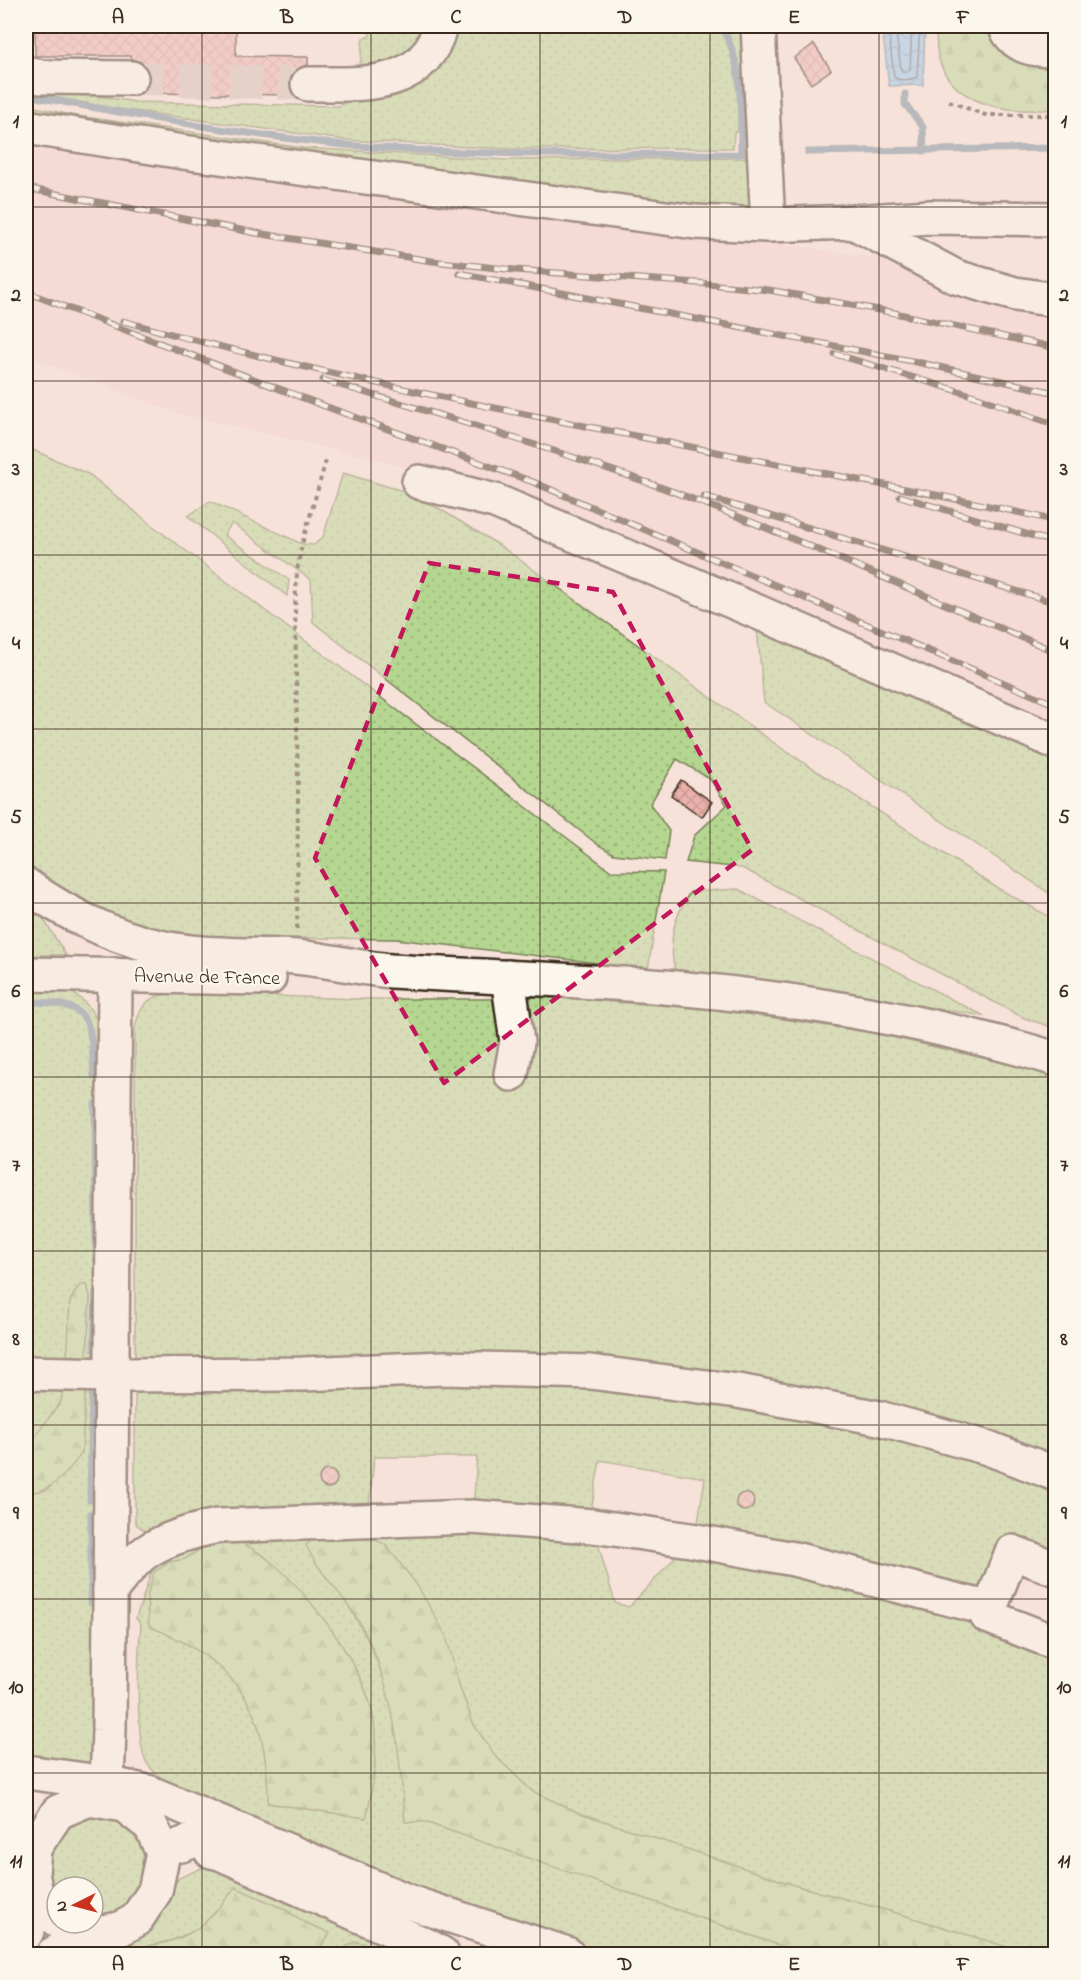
<svg xmlns="http://www.w3.org/2000/svg" width="1081" height="1980" viewBox="0 0 1081 1980" font-family="'Indie Flower',sans-serif">
<defs>
<pattern id="grass-dots" width="8" height="8" patternUnits="userSpaceOnUse" patternTransform="scale(1.5)"><rect width="8" height="8" fill="#b4d690"/><path d="M2 2h.1M6 6h.1" fill="none" stroke="#9cb87c" stroke-width="1.8" stroke-linecap="round"/></pattern>
<pattern id="forest-firs" width="22" height="20" patternUnits="userSpaceOnUse" patternTransform="scale(1.5)"><rect width="22" height="20" fill="#b4d690"/><path d="M5 1l3.5 6h-7zM16 11l3.5 6h-7z" fill="#9cb87c"/></pattern>
<pattern id="water-waves" width="16" height="10" patternUnits="userSpaceOnUse" patternTransform="scale(1.5)"><rect width="16" height="10" fill="#90c5ed"/><path d="M0 5q4-4 8 0t8 0" fill="none" stroke="#7da9cb"/></pattern>
<pattern id="building-cross-hatch" width="8" height="8" patternUnits="userSpaceOnUse" patternTransform="scale(1.5)"><rect width="8" height="8" fill="#ecb1ac"/><path d="M0 0l8 8M0 8l8-8" fill="none" stroke="#cb9894"/></pattern>
</defs>
<rect width="100%" height="100%" fill="#f6e2d9"/>
<filter id="ink" filterUnits="userSpaceOnUse"><feTurbulence type="fractalNoise" baseFrequency=".0167" numOctaves="2"/><feDisplacementMap in="SourceGraphic" scale="12" xChannelSelector="R" yChannelSelector="G"/><feConvolveMatrix kernelMatrix="1 2 1 2 8 2 1 2 1" color-interpolation-filters="sRGB"/></filter>
<g filter="url(#ink)">
<!-- built -->
<path fill="#f3d3cc" d="M26 134 885 259 1012 306 1055 317V734L507 498 380 460 177 413 26 356Z"/>
<!-- grass -->
<g fill="url(#grass-dots)" stroke="#788057" stroke-width="1.5" fill-rule="evenodd">
<path d="M372 26H425C417 42 402 64 384 70 373 73 357 70 346 70L360 65 363 38 369 37Z"/>
<path d="M450 26H750L761 214H698L26 113V105L71 115 303 148 505 160 745 158V131L734 132 733 148 505 149 345 140 113 108 26 92V84L135 102 339 106 365 90Z"/>
<path d="M26 447 90 475 149 523 611 871 664 872 648 969 396 939 227 937 163 934 114 918 36 877 26 867Z"/>
<path d="M343 473 403 491 438 508 499 545 781 748 994 886 1055 920V1028L1024 1018 742 868 686 862 694 836 727 805 710 779 677 759 650 804 669 831 665 860 614 854 597 844 313 622 311 580 232 523 224 535 289 580 287 596 188 516 210 501 302 544 314 545 323 537Z"/>
<path d="M756 617 1055 750V897L764 702Z"/>
<path d="M738 889 984 1016 769 981 675 971C668 938 673 920 690 892Z"/>
<path d="M26 899 34 904 66 955H26Z"/>
<path d="M26 989C64 989 79 986 99 1023L93 1759 79 1770 26 1767V1493L47 1490 82 1453 90 1297 87 1285 79 1286 70 1301 68 1346 61 1402 30 1443 26 1446Z"/>
<path d="M189 993 358 999H486L550 996 611 1002 716 1009 878 1034 1055 1075V1569L1012 1552 987 1616 1055 1643V1954H1030L900 1914 797 1886 577 1812 532 1791 495 1756 474 1725 460 1688 341 1594C367 1633 388 1679 395 1726 401 1757 402 1790 405 1822H425L790 1949 813 1954H592L470 1915 189 1800C176 1789 157 1778 147 1763 135 1745 138 1650 141 1625L136 1618 152 1570 161 1559 198 1540 405 1526 596 1537 615 1603 629 1607 696 1535 705 1478 600 1460 590 1517 473 1509 477 1457H374L369 1509 147 1532 137 1525 135 1521V1028C142 994 158 994 189 993ZM263 1555C306 1593 366 1663 374 1722 378 1755 374 1787 365 1818L268 1803C268 1722 248 1675 174 1636L170 1562 185 1559Z"/>
<path d="M95 1817C129 1820 156 1843 143 1880 139 1891 136 1900 125 1907 116 1913 105 1914 93 1915V1887H57V1892C36 1856 59 1825 95 1817Z"/>
<path d="M208 1865H220L398 1954H389L368 1944 346 1947 343 1954H316L329 1933 304 1922 284 1909 236 1888 218 1910 197 1930 170 1941 143 1947 123 1954H80L171 1888 179 1878Z"/>
</g>
<!-- forest -->
<g fill="url(#forest-firs)" stroke="#788057" stroke-width="1.5">
<path d="M937 26H996V43L1003 55 1022 58 1055 57V109C996 115 929 100 937 26Z"/>
<path d="M87 1284 90 1297 82 1453C65 1475 54 1491 26 1493V1446L30 1443 61 1402 68 1346 70 1301 79 1286Z"/>
<path d="M361 1534 385 1544 417 1585 446 1636 460 1688 474 1725 495 1756 532 1791 577 1812 797 1886 900 1914 1030 1954H813L790 1949 425 1822H405C400 1755 394 1683 360 1623 344 1595 319 1574 306 1545L317 1535Z"/>
<path d="M238 1541C246 1545 255 1550 262 1555 304 1584 369 1671 374 1723 377 1756 374 1787 366 1818L268 1803C268 1706 237 1663 149 1626L147 1597 154 1572 170 1562 185 1559 207 1545Z"/>
<path d="M235 1887 284 1909 304 1922 330 1933 316 1954H123C136 1947 153 1946 168 1942 199 1934 217 1912 235 1887Z"/>
<path d="M354 1942 368 1944 389 1954H343L346 1947Z"/>
</g>
<!-- water -->
<path fill="url(#water-waves)" stroke="#6e879a" stroke-width="1.5" d="M882 26H925L923 85 889 86Z"/>
<g fill="none" stroke-linecap="round" stroke-linejoin="round">
<!-- shore -->
<g stroke="#5d6871" stroke-width="1.5">
<path d="M888 26 894 77C898 81 912 80 917 77L920 26"/>
<path d="M895 26 901 70 904 72 910 69 912 26"/>
</g>
<!-- stream -->
<g stroke="#6e879a" stroke-width="7">
<path d="M905 94V104L923 127 924 151"/>
<path d="M26 95C132 115 238 134 345 145 477 157 609 154 741 154 740 111 745 64 721 26"/>
<path d="M808 152 1056 148"/>
<path d="M26 1002C91 1002 91 1016 94 1076"/>
<path d="M95 1104 96 1259"/>
<path d="M94 1349 96 1291"/>
<path d="M90 1500 92 1395"/>
<path d="M91 1603V1513"/>
</g>
</g>
<!-- building -->
<g fill="url(#building-cross-hatch)" stroke="#3b2a1e" stroke-width="1.5">
<path d="M35 26H236V56L308 57V65L298 68 292 75 289 84 294 95 142 93 147 87 150 79 148 69 141 62 131 59V56H35Z"/>
<path d="M814 44 831 70 811 84 794 58Z"/>
<path d="M681 780 712 802 702 817 671 795Z"/>
<circle cx="328" cy="1479" r="9"/>
<circle cx="745" cy="1502" r="9"/>
</g>
<g fill="none" stroke-linecap="round" stroke-linejoin="round">
<!-- minor-tunnel -->
<path stroke="#d1bdb4" stroke-width="33" stroke-dasharray="33 16" stroke-linecap="butt" d="M131 78 308 84"/>
<!-- minor casing -->
<g stroke="#3b2a1e" stroke-width="38">
<g id="minor">
<path d="M758 26 768 225"/>
<path d="M1005 26C1015 48 1033 50 1056 50"/>
<path d="M26 73 41 77 131 78"/>
<path d="M308 84C360 84 425 90 440 26"/>
<path d="M26 127 183 152 695 222 768 225 853 222"/>
<path d="M1056 219 930 217 853 222 956 277 1015 294 1056 300"/>
<path d="M419 482 495 501 760 613 1056 742"/>
<path d="M26 885C73 919 131 946 190 952 225 956 261 954 296 957 328 960 359 968 391 971 482 977 574 979 665 987 797 998 929 1021 1056 1059"/>
<path d="M26 974 269 978"/>
<path d="M508 977 517 1042 511 1074"/>
<path d="M26 1373 112 1375 303 1374 444 1368 590 1372 738 1391 879 1418 988 1448 1056 1474"/>
<path d="M1056 1569 1012 1552 987 1616 1056 1643"/>
<path d="M110 1591C120 1579 130 1565 142 1555 162 1539 193 1531 218 1526L472 1517 593 1526 691 1540 794 1559 990 1609"/>
<path d="M26 1772 107 1783 148 1792 412 1903 567 1954"/>
<path d="M107 1783 109 1730 115 975"/>
<path d="M181 1845 208 1836 243 1845"/>
<path d="M211 1851 220 1853 428 1946 442 1954"/>
<path d="M57 1920 45 1909 36 1893 32 1874 34 1848 58 1812 89 1799 124 1805 151 1826 163 1853 155 1891 136 1920 120 1929 103 1932H84L61 1923"/>
<path d="M26 1933 34 1913 36 1893"/>
<path d="M53 1954 75 1942 103 1932"/>
</g>
</g>
<!-- path -->
<g stroke="#3b2a1e" stroke-width="4" stroke-dasharray="4.5 4.5" stroke-linecap="butt">
<path d="M949 101 985 115H1056"/>
<path d="M297 929 298 787 295 608 297 571 302 544 327 457"/>
</g>
<!-- minor -->
<use href="#minor" stroke="#fbf7ec" stroke-width="33"/>
<!-- rail casing -->
<g stroke="#3b2a1e" stroke-width="7">
<g id="rail">
<path d="M26 188 256 233 432 261 515 270 698 283 769 290 890 312 1056 348"/>
<path d="M459 273 912 361 1056 393"/>
<path d="M26 292 319 404 533 482 1056 705"/>
<path d="M123 321C348 383 578 424 807 470 890 486 973 501 1056 521"/>
<path d="M835 354 975 396 1056 425"/>
<path d="M323 380C440 415 558 450 674 492 803 540 929 598 1056 652"/>
<path d="M704 496 1056 603"/>
<path d="M900 496 1056 543"/>
</g>
</g>
<!-- rail -->
<use href="#rail" stroke="#fbf7ec" stroke-width="4.5" stroke-dasharray="14" stroke-linecap="butt"/>
</g>
</g>
<!-- marked area -->
<path d="M0 0H1081V1980H0ZM429 563 613 592 752 850 444 1083 315 858Z" fill="#f6e2d9" fill-opacity=".55" fill-rule="evenodd"/>
<path fill="none" stroke="#c2185b" stroke-width="4.5" stroke-dasharray="12 8" stroke-linejoin="round" d="M429 563 613 592 752 850 444 1083 315 858Z"/>
<!-- grid -->
<path fill="none" stroke="#3b2a1e" stroke-width="1.5" stroke-opacity="0.55" d="M202 26V1954M371 26V1954M540 26V1954M710 26V1954M879 26V1954M26 207H1056M26 381H1056M26 555H1056M26 729H1056M26 903H1056M26 1077H1056M26 1251H1056M26 1425H1056M26 1599H1056M26 1773H1056"/>
<g text-anchor="middle" stroke-width="4.5" stroke-linejoin="round" paint-order="stroke">
<!-- street labels -->
<g font-size="20" fill="#3b2a1e" stroke="#fbf7ec">
<text transform="translate(207 976) rotate(1)" y="7">Avenue de France</text>
</g>
</g>
<!-- margin -->
<rect width="1081" height="1980" fill="none" stroke="#fbf7ec" stroke-width="66"/>
<!-- north arrow -->
<g transform="translate(75 1905) rotate(264)"><circle r="28" fill="#fbf7ec" stroke="#aea59a" stroke-width="1.5"/>
<path d="M0-4.5L10 22L0 15L-10 22Z" fill="#c8321e"/>
<text y="-9" font-size="16" font-weight="bold" text-anchor="middle" fill="#3b2a1e">N</text>
</g>
<rect x="33" y="33" width="1015" height="1914" fill="none" stroke="#3b2a1e" stroke-width="2"/>
<g font-size="20" text-anchor="middle" font-weight="bold" fill="#3b2a1e">
<text x="118" y="23">A</text>
<text x="287" y="23">B</text>
<text x="456" y="23">C</text>
<text x="625" y="23">D</text>
<text x="794" y="23">E</text>
<text x="963" y="23">F</text>
<text x="16" y="127">1</text>
<text x="1064" y="127">1</text>
<text x="16" y="301">2</text>
<text x="1064" y="301">2</text>
<text x="16" y="475">3</text>
<text x="1064" y="475">3</text>
<text x="16" y="649">4</text>
<text x="1064" y="649">4</text>
<text x="16" y="823">5</text>
<text x="1064" y="823">5</text>
<text x="16" y="997">6</text>
<text x="1064" y="997">6</text>
<text x="16" y="1171">7</text>
<text x="1064" y="1171">7</text>
<text x="16" y="1345">8</text>
<text x="1064" y="1345">8</text>
<text x="16" y="1519">9</text>
<text x="1064" y="1519">9</text>
<text x="16" y="1693">10</text>
<text x="1064" y="1693">10</text>
<text x="16" y="1867">11</text>
<text x="1064" y="1867">11</text>
<text x="118" y="1970">A</text>
<text x="287" y="1970">B</text>
<text x="456" y="1970">C</text>
<text x="625" y="1970">D</text>
<text x="794" y="1970">E</text>
<text x="963" y="1970">F</text>
</g>
</svg>
